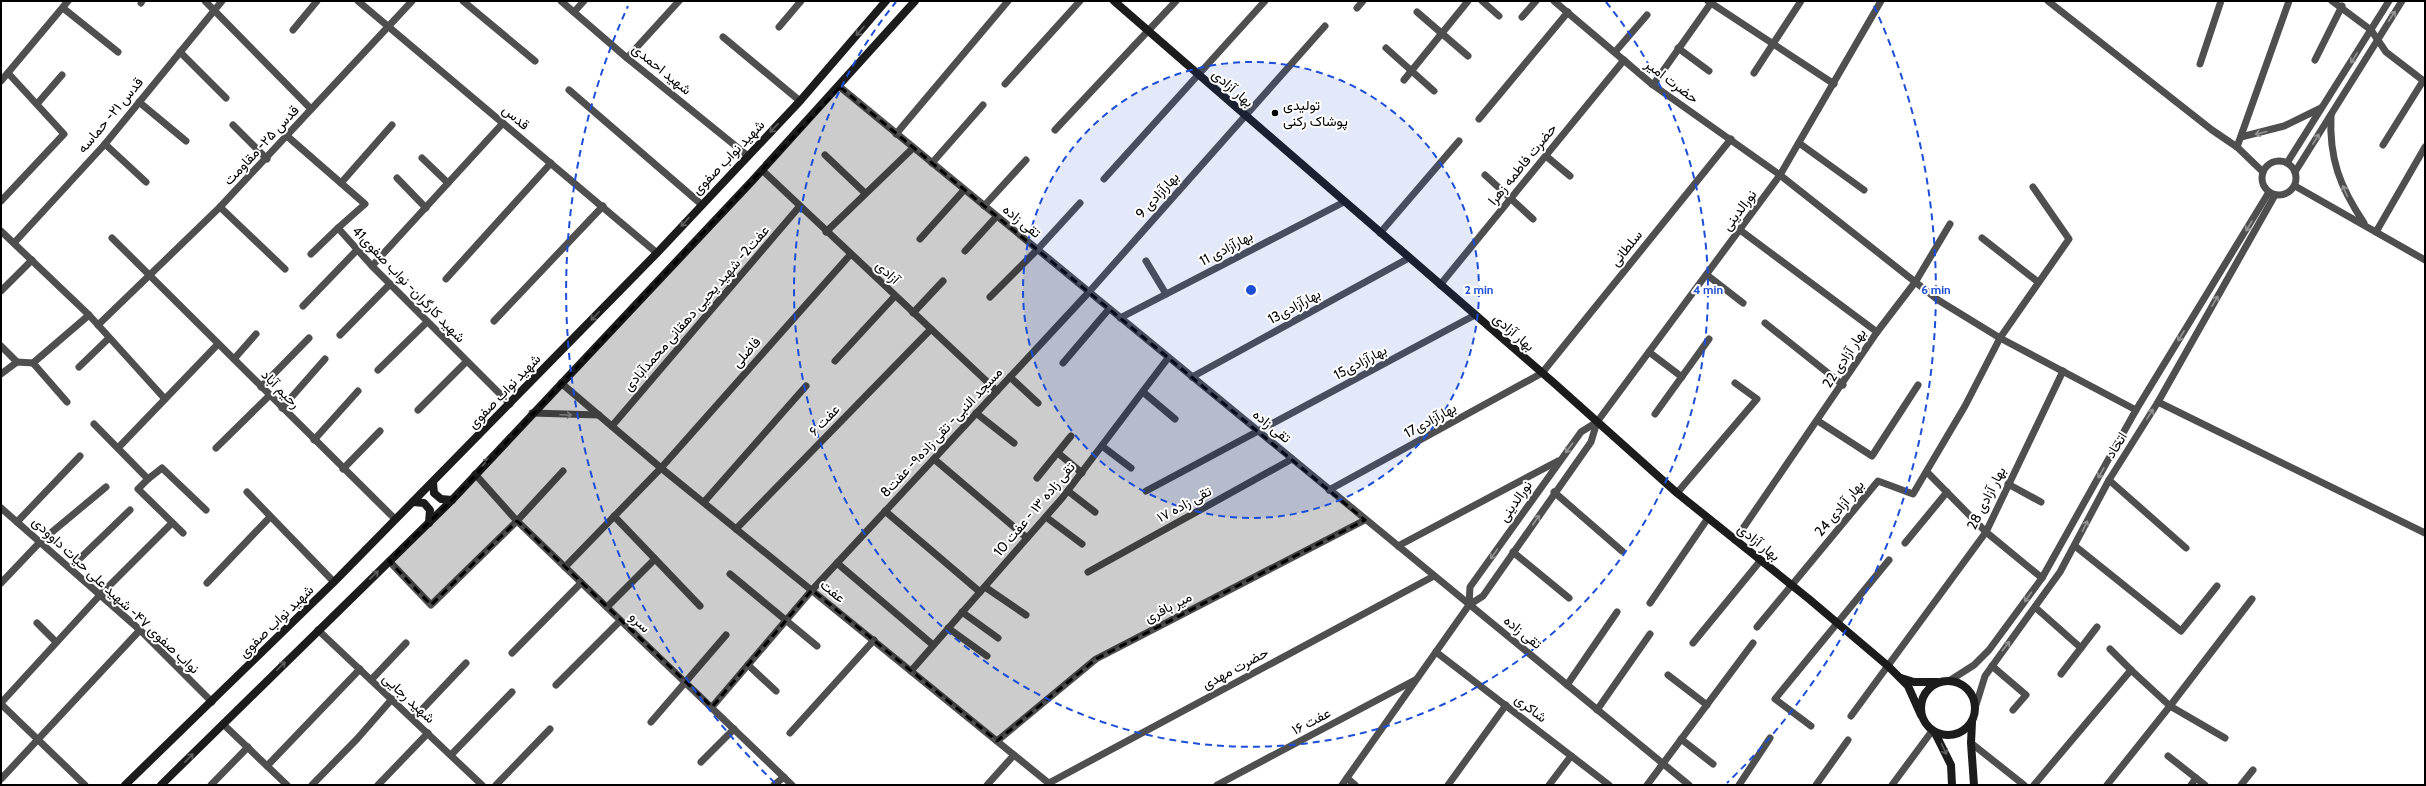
<svg xmlns="http://www.w3.org/2000/svg" width="2426" height="786" viewBox="0 0 2426 786" font-family="Cabin,Vazirmatn,sans-serif">
<rect width="100%" height="100%" fill="#fff"/>
<g fill="none" stroke-linecap="round" stroke-linejoin="round">
<!-- street -->
<g stroke="#4f4f4f" stroke-width="7">
<path d="M205 1 311 109"/>
<path d="M358 1 657 253"/>
<path d="M463 1 535 61"/>
<path d="M561 1 627 58 748 156"/>
<path d="M1482 1 1499 16"/>
<path d="M1554 1 1653 85 1780 175 1938 300 2000 338 2136 410"/>
<path d="M1708 1 1834 84"/>
<path d="M2048 1 2212 130 2237 147 2263 172"/>
<path d="M2332 1 2371 30 2386 52 2425 82"/>
<path d="M141 3 142 1"/>
<path d="M63 8 118 52"/>
<path d="M1357 8 1363 1"/>
<path d="M574 12 584 1"/>
<path d="M1417 12 1468 56"/>
<path d="M1522 17 1536 1"/>
<path d="M779 27 801 1"/>
<path d="M293 30 317 1"/>
<path d="M723 37 800 101"/>
<path d="M1386 48 1434 91"/>
<path d="M1678 48 1709 71"/>
<path d="M180 52 226 98"/>
<path d="M1615 52 1647 15"/>
<path d="M627 58 679 1"/>
<path d="M2315 60 2342 6"/>
<path d="M2200 64 2221 1"/>
<path d="M1754 73 1801 1"/>
<path d="M1404 80 1468 1"/>
<path d="M1 81 68 1"/>
<path d="M1005 84 1080 1"/>
<path d="M1653 85 1711 3"/>
<path d="M840 87 1689 785"/>
<path d="M569 90 701 204"/>
<path d="M139 102 186 141"/>
<path d="M37 104 62 75"/>
<path d="M2331 115C2329 159 2340 187 2364 223"/>
<path d="M1479 119 1568 12"/>
<path d="M233 125 267 159"/>
<path d="M1055 130 1176 1"/>
<path d="M896 134 1008 1"/>
<path d="M287 136 365 204 338 228 372 266 510 404"/>
<path d="M2241 137 2284 126 2321 108"/>
<path d="M1799 143 1864 190"/>
<path d="M105 144 146 182"/>
<path d="M2383 145 2423 81"/>
<path d="M2237 147 2289 1"/>
<path d="M825 155 865 193"/>
<path d="M1546 156 1570 176"/>
<path d="M422 158 448 183"/>
<circle cx="2279" cy="178" r="17"/>
<path d="M932 163 983 105"/>
<path d="M2287 163 2389 1"/>
<path d="M762 170 997 391"/>
<path d="M2295 172 2402 1"/>
<path d="M1485 175 1533 219"/>
<path d="M397 178 426 208"/>
<path d="M1104 179 1265 1"/>
<path d="M341 183 392 125"/>
<path d="M2295 186 2425 260"/>
<path d="M1 201 64 134 8 73"/>
<path d="M984 206 1026 160"/>
<path d="M220 207 285 269"/>
<path d="M1 231 89 315 165 399"/>
<path d="M826 232 913 148"/>
<path d="M2376 232 2425 147"/>
<path d="M1380 233 1459 141"/>
<path d="M112 238 395 519"/>
<path d="M1982 238 2038 282"/>
<path d="M920 239 964 190"/>
<path d="M14 243 105 144 222 1"/>
<path d="M965 251 996 217"/>
<path d="M311 254 338 228"/>
<path d="M1146 261 1166 294"/>
<path d="M372 266 503 123"/>
<path d="M1707 275 1743 303"/>
<path d="M446 279 551 163"/>
<path d="M1440 285 1624 60"/>
<path d="M1 291 32 260"/>
<path d="M990 297 1037 250 1080 203"/>
<path d="M303 306 357 250"/>
<path d="M913 313 943 281"/>
<path d="M1120 318 1344 202"/>
<path d="M494 321 603 206"/>
<path d="M1765 323 1843 385"/>
<path d="M98 325 220 207 412 1"/>
<path d="M1877 332 1916 281 1950 224"/>
<path d="M340 335 390 284"/>
<path d="M1 346 17 362"/>
<path d="M1649 352 1682 377"/>
<path d="M234 359 256 334"/>
<path d="M835 361 895 296"/>
<path d="M33 363 89 315"/>
<path d="M33 363 67 402"/>
<path d="M1063 363 1109 309"/>
<path d="M79 367 109 338"/>
<path d="M378 370 427 322"/>
<path d="M1 374 17 362 33 363"/>
<path d="M1010 377 1038 403"/>
<path d="M1192 377 1409 258"/>
<path d="M561 383 661 468 1051 785"/>
<path d="M261 387 309 338"/>
<path d="M1143 392 1175 419"/>
<path d="M2158 402 2425 533"/>
<path d="M282 408 325 359"/>
<path d="M418 410 466 362"/>
<path d="M532 413 599 415"/>
<path d="M976 413 1014 443"/>
<path d="M1655 414 1709 339"/>
<path d="M1818 421 1872 456 1918 385"/>
<path d="M94 424 148 479 138 489 183 533"/>
<path d="M612 426 799 207"/>
<path d="M314 440 358 391"/>
<path d="M1102 446 1131 468"/>
<path d="M118 448 218 344"/>
<path d="M216 448 270 395"/>
<path d="M1058 453 1082 473"/>
<path d="M934 459 1027 538"/>
<path d="M343 469 380 431"/>
<path d="M1927 472 1986 532 2042 578"/>
<path d="M475 474 517 521 792 785"/>
<path d="M1037 478 1071 436"/>
<path d="M148 479 162 468 206 510"/>
<path d="M2109 480 2186 548"/>
<path d="M2008 484 2041 502"/>
<path d="M1329 490 1542 373 1731 139"/>
<path d="M1068 491 1095 512"/>
<path d="M1146 491 1475 315"/>
<path d="M247 492 334 582"/>
<path d="M1554 492 1622 551"/>
<path d="M1677 493 1757 399 1735 383"/>
<path d="M704 502 806 386"/>
<path d="M1 508 140 630 212 702"/>
<path d="M885 511 980 592"/>
<path d="M614 516 700 606"/>
<path d="M1046 517 1082 544"/>
<path d="M17 522 80 456"/>
<path d="M736 529 931 329"/>
<path d="M1735 540 1877 332 1740 230"/>
<path d="M1905 543 1947 492"/>
<path d="M1398 546 1558 461"/>
<path d="M2075 546 2181 631 2217 586"/>
<path d="M1513 552 1569 598"/>
<path d="M389 561 431 605 517 521 563 471"/>
<path d="M837 563 933 645"/>
<path d="M565 567 661 468 850 255"/>
<path d="M70 568 130 510"/>
<path d="M1088 572 1292 459"/>
<path d="M730 574 817 646"/>
<path d="M1 583 40 542 106 487"/>
<path d="M207 583 270 517"/>
<path d="M985 587 1026 615"/>
<path d="M1650 603 1708 518"/>
<path d="M1469 605 1470 587 1581 432 1597 422"/>
<path d="M607 607 655 559"/>
<path d="M2036 608 2081 648"/>
<path d="M962 612 998 638"/>
<path d="M37 623 56 642"/>
<path d="M1757 627 1878 481 1913 494 1965 406 2000 338 2069 239 2033 187"/>
<path d="M948 628 987 656"/>
<path d="M318 630 482 785"/>
<path d="M1693 643 1761 560"/>
<path d="M2110 649 2131 670"/>
<path d="M1436 652 1609 785"/>
<path d="M512 653 581 583"/>
<path d="M748 665 776 691"/>
<path d="M1992 666 2026 695 2013 710"/>
<path d="M911 671 1063 497 1168 358"/>
<path d="M2061 674 2097 627"/>
<path d="M1668 675 1707 705"/>
<path d="M371 680 406 643"/>
<path d="M1949 681 1974 665 1989 650 2042 578 2136 410 2269 192"/>
<path d="M556 685 620 621"/>
<path d="M1567 685 1617 612"/>
<path d="M1 703 100 595 172 523"/>
<path d="M1 704 85 785"/>
<path d="M1976 705 1985 676 2060 572 2109 480 2158 402 2275 195"/>
<path d="M712 707 812 590 1089 292 1325 26"/>
<path d="M1597 710 1650 634"/>
<path d="M1851 716 1986 532 2063 371"/>
<path d="M413 719 466 663"/>
<path d="M651 722 726 635"/>
<path d="M223 724 287 785"/>
<path d="M1811 726 1775 699 1889 560"/>
<path d="M790 733 874 640"/>
<path d="M2225 738 2170 706 2252 599"/>
<path d="M1681 739 1713 764"/>
<path d="M997 741 1096 659 1365 520"/>
<path d="M1971 743 2024 785"/>
<path d="M451 755 512 692"/>
<path d="M2168 756 2196 778 2191 785"/>
<path d="M701 762 734 729"/>
<path d="M267 766 360 669"/>
<path d="M1347 778 1355 785"/>
<path d="M2196 778 2205 785"/>
<path d="M1 779 140 630"/>
<path d="M1049 783 1434 576"/>
<path d="M211 785 248 747"/>
<path d="M312 785 357 739 392 699"/>
<path d="M378 785 428 733"/>
<path d="M496 785 550 729"/>
<path d="M774 785 784 777"/>
<path d="M987 785 1014 755"/>
<path d="M1217 785 1415 680"/>
<path d="M1342 785 1469 605 1483 596 1591 442 1597 422 1780 175 1881 1"/>
<path d="M1448 785 1506 705"/>
<path d="M1549 785 1571 756"/>
<path d="M1647 785 1753 643"/>
<path d="M1739 785 1770 738"/>
<path d="M1816 785 1848 740"/>
<path d="M1892 785 1932 731"/>
<path d="M2034 785 2131 670 2170 706 2107 785"/>
<path d="M2241 785 2253 770"/>
</g>
<!-- secondary -->
<g stroke="#1c1c1c" stroke-width="8">
<path d="M1114 1 1554 383 1677 493 1809 599 1888 666 1908 686 1921 715"/>
<path d="M433 483 434 493 441 499 452 500"/>
<path d="M413 502 424 503 430 510 429 523"/>
<path d="M1901 678 1914 682H1937"/>
<circle cx="1948" cy="708" r="27"/>
<path d="M1972 722 1971 743 1974 785"/>
<path d="M1935 733 1951 765 1952 785"/>
<path d="M125 785 334 582 657 253 800 101 886 1"/>
<path d="M161 785 452 500 753 180 915 1"/>
</g>
</g>
<!-- one-way arrows -->
<defs><path id="oneway-shaft" d="M-6 0H5M1.5-3L5.5 0L1.5 3" fill="none" stroke-width="1.6" stroke-linecap="round" stroke-linejoin="round"/></defs>
<g stroke="#959595">
<use href="#oneway-shaft" transform="translate(2392 16) rotate(-57)"/>
<use href="#oneway-shaft" transform="translate(2354 58) rotate(122)"/>
<use href="#oneway-shaft" transform="translate(2261 133) rotate(166)"/>
<use href="#oneway-shaft" transform="translate(2316 139) rotate(-58)"/>
<use href="#oneway-shaft" transform="translate(2345 191) rotate(-113)"/>
<use href="#oneway-shaft" transform="translate(2249 226) rotate(121)"/>
<use href="#oneway-shaft" transform="translate(2215 301) rotate(-60)"/>
<use href="#oneway-shaft" transform="translate(2181 336) rotate(121)"/>
<use href="#oneway-shaft" transform="translate(2150 414) rotate(-58)"/>
<use href="#oneway-shaft" transform="translate(566 415) rotate(2)"/>
<use href="#oneway-shaft" transform="translate(1569 448) rotate(127)"/>
<use href="#oneway-shaft" transform="translate(2101 473) rotate(119)"/>
<use href="#oneway-shaft" transform="translate(1536 520) rotate(-56)"/>
<use href="#oneway-shaft" transform="translate(2085 526) rotate(-63)"/>
<use href="#oneway-shaft" transform="translate(1494 554) rotate(125)"/>
<use href="#oneway-shaft" transform="translate(2028 597) rotate(126)"/>
<use href="#oneway-shaft" transform="translate(2006 646) rotate(-52)"/>
</g>
<g stroke="#606060">
<use href="#oneway-shaft" transform="translate(860 31) rotate(131)"/>
<use href="#oneway-shaft" transform="translate(774 128) rotate(133)"/>
<use href="#oneway-shaft" transform="translate(685 222) rotate(132)"/>
<use href="#oneway-shaft" transform="translate(595 316) rotate(134)"/>
<use href="#oneway-shaft" transform="translate(485 463) rotate(-48)"/>
<use href="#oneway-shaft" transform="translate(374 575) rotate(-44)"/>
<use href="#oneway-shaft" transform="translate(281 666) rotate(-45)"/>
<use href="#oneway-shaft" transform="translate(1944 749) rotate(65)"/>
<use href="#oneway-shaft" transform="translate(189 758) rotate(-45)"/>
</g>
<!-- marked area -->
<path fill="#000" fill-opacity="0.2" stroke="#000" stroke-width="3" stroke-dasharray="8 5" stroke-linejoin="round" d="M840 87 1365 520 1096 659 997 741 812 590 712 707 517 521 431 605 389 561 452 500Z"/>
<!-- distance rings -->
<circle cx="1251" cy="290" r="228" fill="#1d4ed8" fill-opacity=".12"/>
<g fill="none" stroke="#1d4ed8" stroke-width="2" stroke-dasharray="7 5">
<circle cx="1251" cy="290" r="228"/>
<path d="M1606 2A457 457 0 1 1 896 2"/>
<path d="M775 783A685 685 0 0 1 628 6M1874 6A685 685 0 0 1 1727 783"/>
</g>
<!-- markers -->
<circle fill="#000" stroke="#fff" stroke-width="1.5" cx="1275" cy="113" r="4"/>
<g text-anchor="middle" stroke-width="4" stroke-linejoin="round" paint-order="stroke">
<!-- street labels -->
<g font-size="14" fill="#000" stroke="#fff">
<text transform="translate(662 69) rotate(39)" y="5">شهید احمدی</text>
<text transform="translate(1672 81) rotate(37)" y="5">حضرت امیر</text>
<text transform="translate(1233 88) rotate(41)" y="5">بهار آزادی</text>
<text transform="translate(110 115) rotate(-50)" y="5">قدس ۲۱- حماسه</text>
<text transform="translate(516 117) rotate(40)" y="5">قدس</text>
<text transform="translate(261 145) rotate(-47)" y="5">قدس ۲۵- مقاومت</text>
<text transform="translate(728 157) rotate(-46)" y="5">شهید نواب صفوی</text>
<text transform="translate(1522 164) rotate(-51)" y="5">حضرت فاطمه زهرا</text>
<text transform="translate(1157 195) rotate(-48)" y="5">بهارآزادی 9</text>
<text transform="translate(1739 210) rotate(-53)" y="5">نورالدینی</text>
<text transform="translate(1022 221) rotate(39)" y="5">تقی زاده</text>
<text transform="translate(1226 248) rotate(-28)" y="5">بهارآزادی 11</text>
<text transform="translate(1626 248) rotate(-51)" y="5">سلطانی</text>
<text transform="translate(888 272) rotate(43)" y="5">آزادی</text>
<text transform="translate(409 284) rotate(46)" y="5">شهید کارگران- نواب صفوی41</text>
<text transform="translate(1294 306) rotate(-29)" y="5">بهارآزادی13</text>
<text transform="translate(696 308) rotate(-49)" y="5">عفت2- شهید یحیی دهقانی محمدآبادی</text>
<text transform="translate(1514 332) rotate(41)" y="5">بهار آزادی</text>
<text transform="translate(746 352) rotate(-48)" y="5">فاضلی</text>
<text transform="translate(1844 358) rotate(-57)" y="5">بهار آزادی 22</text>
<text transform="translate(1360 362) rotate(-28)" y="5">بهارآزادی15</text>
<text transform="translate(281 389) rotate(45)" y="5">رحیم آباد</text>
<text transform="translate(504 391) rotate(-46)" y="5">شهید نواب صفوی</text>
<text transform="translate(824 420) rotate(-46)" y="5">عفت ۶</text>
<text transform="translate(1430 420) rotate(-29)" y="5">بهارآزادی17</text>
<text transform="translate(1272 426) rotate(39)" y="5">تقی زاده</text>
<text transform="translate(941 432) rotate(-47)" y="5">مسجد النبی- تقی زاده۹- عفت8</text>
<text transform="translate(2116 445) rotate(-58)" y="5">اتحاد</text>
<text transform="translate(1986 498) rotate(-63)" y="5">بهار آزادی 28</text>
<text transform="translate(1515 501) rotate(-55)" y="5">نورالدینی</text>
<text transform="translate(1184 504) rotate(-29)" y="5">تقی زاده ۱۷</text>
<text transform="translate(1839 508) rotate(-50)" y="5">بهار آزادی 24</text>
<text transform="translate(1034 509) rotate(-50)" y="5">تقی زاده ۱۳ - عفت 10</text>
<text transform="translate(1759 542) rotate(39)" y="5">بهار آزادی</text>
<text transform="translate(833 591) rotate(39)" y="5">عفت</text>
<text transform="translate(116 595) rotate(43)" y="5">نواب صفوی ۴۷- شهید علی حیات داوودی</text>
<text transform="translate(1168 607) rotate(-27)" y="5">میر بافری</text>
<text transform="translate(276 621) rotate(-44)" y="5">شهید نواب صفوی</text>
<text transform="translate(640 622) rotate(44)" y="5">سرو</text>
<text transform="translate(1523 632) rotate(39)" y="5">تقی زاده</text>
<text transform="translate(1235 668) rotate(-28)" y="5">حضرت مهدی</text>
<text transform="translate(409 698) rotate(43)" y="5">شهید رجایی</text>
<text transform="translate(1531 708) rotate(38)" y="5">شاکری</text>
<text transform="translate(1311 721) rotate(-28)" y="5">عفت ۱۶</text>
</g>
<!-- poi labels -->
<g font-size="14" fill="#000" stroke="#fff" text-anchor="start">
<text x="1283" y="110">تولیدی<tspan x="1283" dy="16">پوشاک رکنی</tspan></text>
</g>
</g>
<circle cx="1251" cy="290" r="6" fill="#1d4ed8" stroke="#fff" stroke-width="2"/>
<g font-size="12" text-anchor="middle" font-weight="bold" fill="#1d4ed8" stroke="#fff" stroke-width="4" stroke-linejoin="round" paint-order="stroke">
<text x="1479" y="294">2 min</text>
<text x="1708" y="294">4 min</text>
<text x="1936" y="294">6 min</text>
</g>
<!-- border -->
<rect width="2426" height="786" fill="none" stroke="#000000" stroke-width="4"/>
</svg>
